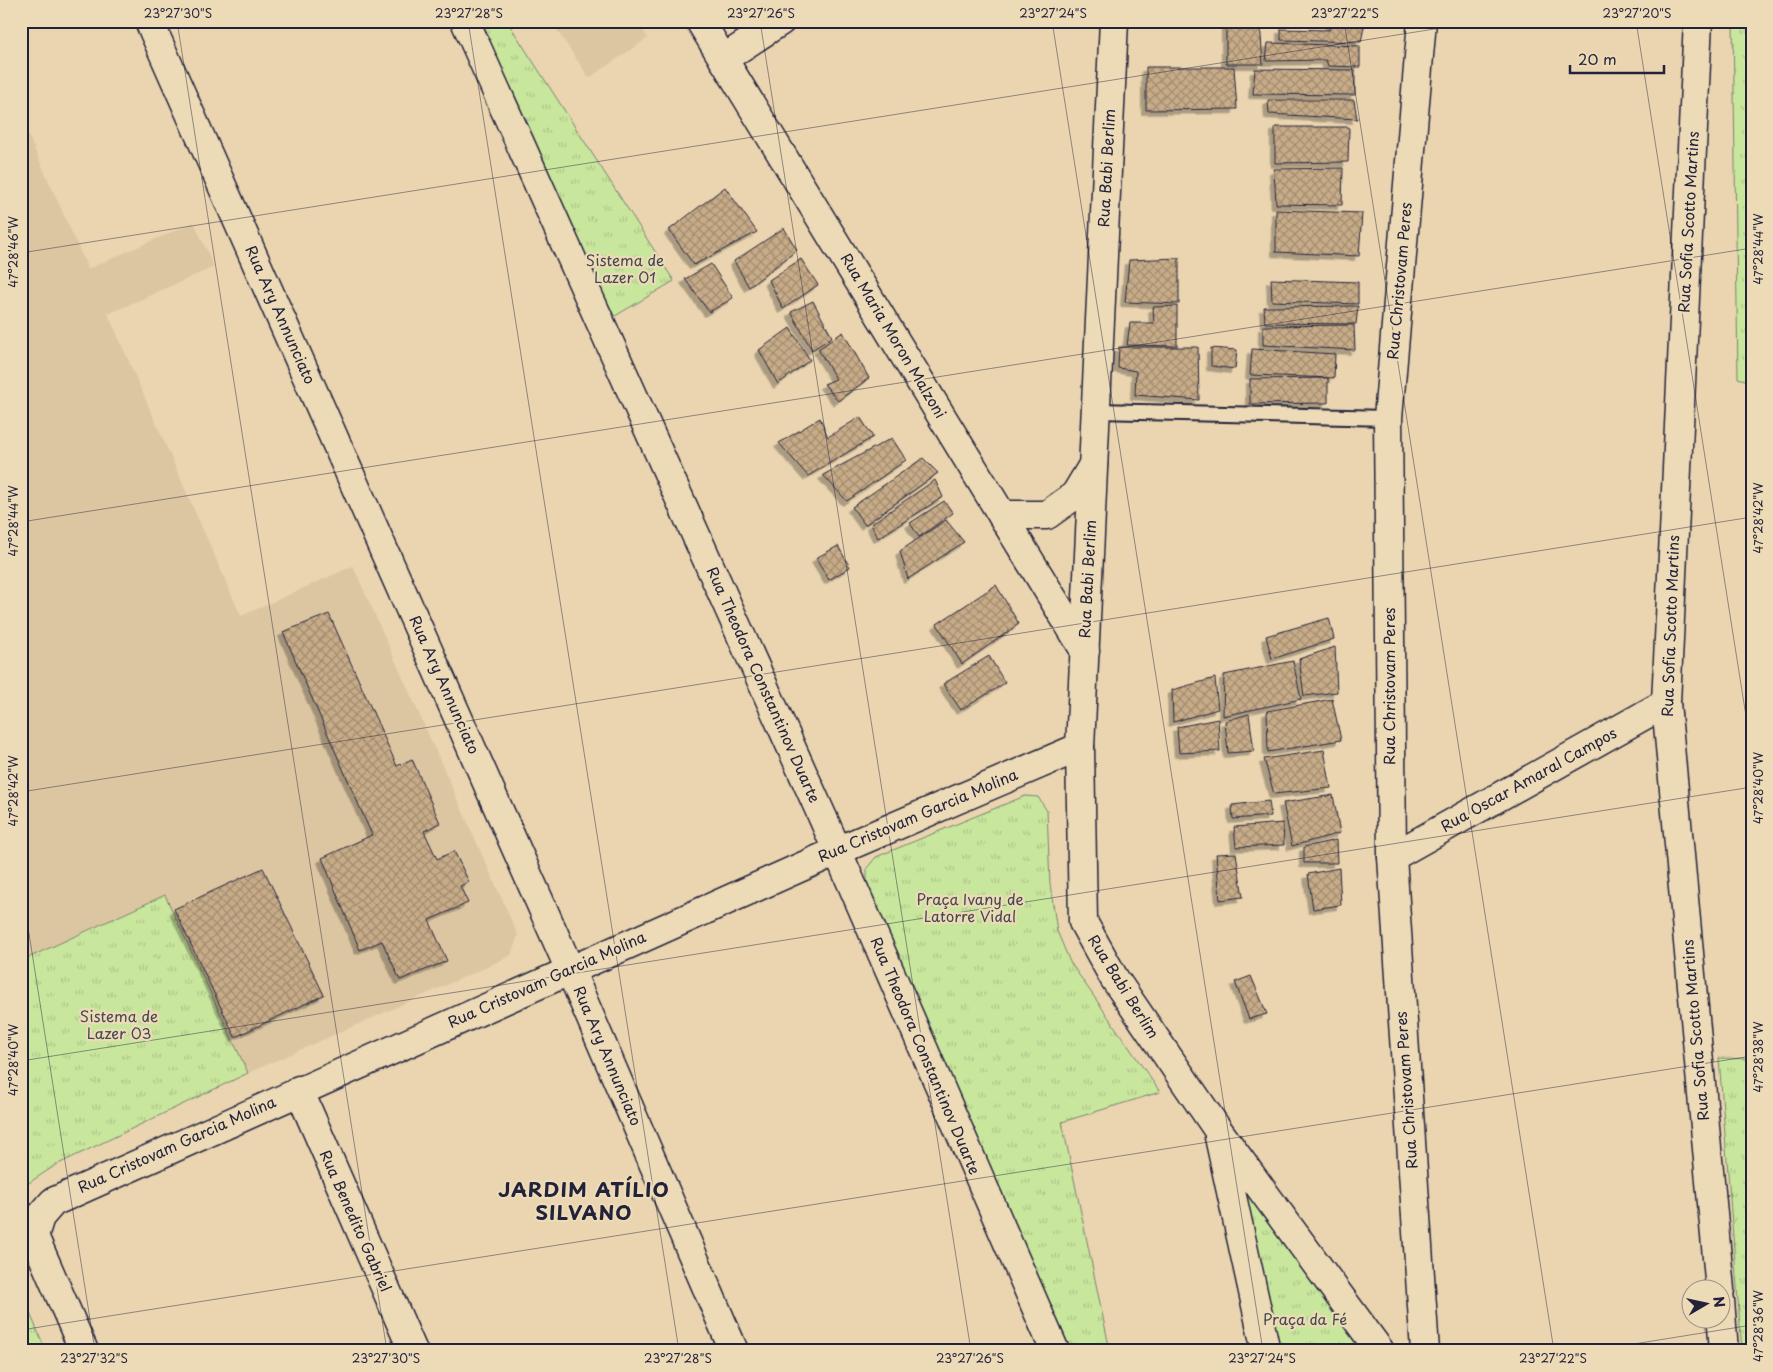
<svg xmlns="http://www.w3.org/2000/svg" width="1773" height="1372" viewBox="0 0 1773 1372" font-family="'Playpen Sans',sans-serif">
<defs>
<pattern id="park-tufts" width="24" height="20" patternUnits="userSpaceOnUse" patternTransform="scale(1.25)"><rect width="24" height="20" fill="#c9e69d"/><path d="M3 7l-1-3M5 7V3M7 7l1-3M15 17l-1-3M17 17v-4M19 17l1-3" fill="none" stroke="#acc588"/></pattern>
<pattern id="building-cross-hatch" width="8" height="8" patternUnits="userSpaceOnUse" patternTransform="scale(1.25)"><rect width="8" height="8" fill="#c8ac88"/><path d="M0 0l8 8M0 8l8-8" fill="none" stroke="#a28c70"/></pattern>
<filter id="shadow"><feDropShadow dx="-4.5" dy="4.5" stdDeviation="0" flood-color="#0004"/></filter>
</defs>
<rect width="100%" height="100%" fill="#ead5b0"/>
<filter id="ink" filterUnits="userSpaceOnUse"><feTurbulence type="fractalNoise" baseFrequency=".02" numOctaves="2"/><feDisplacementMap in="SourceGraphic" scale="10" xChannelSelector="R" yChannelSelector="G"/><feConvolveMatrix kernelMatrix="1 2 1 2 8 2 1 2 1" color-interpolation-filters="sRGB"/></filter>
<g filter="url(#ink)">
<!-- built -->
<g fill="#dcc6a2">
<path d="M551 21H637L648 38 589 78Z"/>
<path d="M21 119 88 269 194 222 214 267 108 314 241 616 353 566 518 935 511 955 487 967 248 1073 165 895 21 961Z"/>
</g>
<!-- park -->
<g fill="url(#park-tufts)" stroke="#76846c">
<path d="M475 21H507L674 281 610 319Z"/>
<path d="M1733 21H1752V382L1738 378Z"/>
<path d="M1025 796 1038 797 1047 811 1050 884 1057 931 1070 962 1160 1092 1062 1122 1110 1351H1070L867 882V868L876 857Z"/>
<path d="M165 895 248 1073 56 1165 21 1188V961Z"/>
<path d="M1719 1058 1752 1059V1351H1742Z"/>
<path d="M1242 1182 1366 1351H1280Z"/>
<path d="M21 1292 46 1351H21Z"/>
</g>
<!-- building -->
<g fill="url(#building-cross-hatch)" stroke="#22223b" filter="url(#shadow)">
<path d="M1260 22 1263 64H1226V24Z"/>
<path d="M1365 22 1361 42 1281 40V29L1329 30V23Z"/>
<path d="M1268 43 1360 46V67L1328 66 1326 60 1266 61Z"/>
<path d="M1146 67H1234L1237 109 1146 110Z"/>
<path d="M1255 69 1355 70V95L1253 94Z"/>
<path d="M1268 100H1354L1357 119 1269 114Z"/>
<path d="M1275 127H1349L1348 162 1275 163Z"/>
<path d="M1343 168 1342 205 1276 204 1274 169Z"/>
<path d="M725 187 757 232 694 265 669 230Z"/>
<path d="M1276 210 1362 213 1359 256 1276 252Z"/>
<path d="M784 228 797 250 749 287 734 261Z"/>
<path d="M1179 258V304L1125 302 1129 260Z"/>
<path d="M801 259 818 285 783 309 769 280Z"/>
<path d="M711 264 733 298 709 312 685 279Z"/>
<path d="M1271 279 1358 282V304L1272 301Z"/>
<path d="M813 301 832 337 812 350 791 312Z"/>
<path d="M1177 306V346L1127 345 1130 323H1154L1153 307Z"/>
<path d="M1358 306 1356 324 1265 323 1264 307Z"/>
<path d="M1354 325 1355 350 1263 345V326Z"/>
<path d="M790 328 810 360 778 384 759 350Z"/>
<path d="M843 332 869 378 838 401 824 384 836 379 818 349Z"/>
<path d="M1119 347H1198L1199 400 1135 395 1136 371 1118 368Z"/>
<path d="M1211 348 1237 350 1235 369 1211 366Z"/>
<path d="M1252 349 1335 354 1334 378 1250 375Z"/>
<path d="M1328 378V403L1250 404V379Z"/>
<path d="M860 417 873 437 808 476 779 443 820 418 828 437Z"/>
<path d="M892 438 906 460 847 501 823 475Z"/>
<path d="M923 458 938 473 865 525 852 507Z"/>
<path d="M935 480 943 497 878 538 871 524Z"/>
<path d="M944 501 953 513 919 537 910 523Z"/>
<path d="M946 520 964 542 908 579 900 551Z"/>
<path d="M838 546 850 567 829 580 816 558Z"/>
<path d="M996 585 1019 624 962 664 937 624Z"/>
<path d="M329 614 397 766 412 759 440 823 424 831 437 859 454 851 469 882 460 886 468 903 429 920 447 961 400 980 382 941 360 950 322 858 372 835 283 632Z"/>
<path d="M1329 618 1334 639 1272 659 1266 636Z"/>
<path d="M1335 647 1337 692 1304 696 1299 659Z"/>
<path d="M989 656 1005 683 961 710 943 684Z"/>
<path d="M1293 661 1301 699 1223 716 1224 675Z"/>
<path d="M1215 678 1218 709 1173 722 1172 690Z"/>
<path d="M1332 699 1341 740 1268 752 1267 711Z"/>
<path d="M1249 714 1254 751 1228 753 1225 721Z"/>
<path d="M1218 719 1220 751 1179 753 1177 727Z"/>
<path d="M1324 750 1331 788 1274 794 1264 759Z"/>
<path d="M1333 795 1340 833 1292 846 1283 803Z"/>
<path d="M1269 801 1271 816 1233 819 1232 805Z"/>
<path d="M1283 823 1284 845 1236 847 1234 827Z"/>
<path d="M1336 840 1337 863H1304V847Z"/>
<path d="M1236 853 1243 897 1220 900 1216 854Z"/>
<path d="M263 868 324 995 235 1037 174 909Z"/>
<path d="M1339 868 1341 905 1313 909 1308 874Z"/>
<path d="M1251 976 1267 1014 1249 1019 1235 982Z"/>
</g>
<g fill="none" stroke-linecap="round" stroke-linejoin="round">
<!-- lane casing -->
<g stroke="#22223b" stroke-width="18">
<path id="lane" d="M1097 411 1388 418"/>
</g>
<!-- street casing -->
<g stroke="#22223b" stroke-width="31">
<g id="street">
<path d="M149 21 570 970 734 1351"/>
<path d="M465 21 823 818 1055 1351"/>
<path d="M700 21 1085 651"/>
<path d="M1114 21 1080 747 1083 922 1114 978 1218 1130 1380 1351"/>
<path d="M1422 21 1388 418 1392 857 1425 1351"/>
<path d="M1698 21 1666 703 1720 1290"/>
<path d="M723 59 781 21"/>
<path d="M1002 515H1047L1075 495 1093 465"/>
<path d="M1392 857 1666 703"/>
<path d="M299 1090 413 1351"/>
<path d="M1219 1137 1266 1351"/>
<path d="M1720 1300 1724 1351"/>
<path d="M84 1351 34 1236 40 1217 53 1202 837 851 1080 747"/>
</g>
</g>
<!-- lane -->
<use href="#lane" stroke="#eddab7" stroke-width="14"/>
<!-- street -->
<use href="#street" stroke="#eddab7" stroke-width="28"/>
</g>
</g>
<!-- ticks -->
<path fill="none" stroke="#22223b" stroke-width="1" stroke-opacity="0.45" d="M177 21 387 1351M468 21 679 1351M760 21 971 1351M1052 21 1263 1351M1344 21 1554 1351M1636 21 1752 754M21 253 1485 21M21 522 1752 248M21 792 1752 517M21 883 95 1351M21 1061 1752 787M21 1330 1752 1056M1590 1351 1752 1325"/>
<g text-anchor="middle" stroke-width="4.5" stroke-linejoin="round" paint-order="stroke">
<!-- street labels -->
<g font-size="15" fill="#22223b" stroke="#eddab7">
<text transform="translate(1107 168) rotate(-87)" y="5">Rua Babi Berlim</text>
<text transform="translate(1689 222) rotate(-87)" y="5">Rua Sofia Scotto Martins</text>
<text transform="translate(1400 281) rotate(-85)" y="5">Rua Christovam Peres</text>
<text transform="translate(280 315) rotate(66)" y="5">Rua Ary Annunciato</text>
<text transform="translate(893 336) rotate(59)" y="5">Rua Maria Moron Malzoni</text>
<text transform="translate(1088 579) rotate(-87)" y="5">Rua Babi Berlim</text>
<text transform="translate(1671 626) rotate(-88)" y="5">Rua Sofia Scotto Martins</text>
<text transform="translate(444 685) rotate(66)" y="5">Rua Ary Annunciato</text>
<text transform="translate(763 685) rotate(66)" y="5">Rua Theodora Constantinov Duarte</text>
<text transform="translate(1390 686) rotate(-90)" y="5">Rua Christovam Peres</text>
<text transform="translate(1529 780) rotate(-29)" y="5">Rua Oscar Amaral Campos</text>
<text transform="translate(918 816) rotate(-23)" y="5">Rua Cristovam Garcia Molina</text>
<text transform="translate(547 980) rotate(-24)" y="5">Rua Cristovam Garcia Molina</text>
<text transform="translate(1123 987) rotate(58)" y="5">Rua Babi Berlim</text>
<text transform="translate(1696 1030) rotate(-95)" y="5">Rua Sofia Scotto Martins</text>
<text transform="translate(607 1056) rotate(67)" y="5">Rua Ary Annunciato</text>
<text transform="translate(925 1056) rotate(67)" y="5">Rua Theodora Constantinov Duarte</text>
<text transform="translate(1407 1090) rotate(-94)" y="5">Rua Christovam Peres</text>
<text transform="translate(177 1145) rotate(-24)" y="5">Rua Cristovam Garcia Molina</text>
<text transform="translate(355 1221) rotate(66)" y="5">Rua Benedito Gabriel</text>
</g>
<!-- park labels -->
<g font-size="15" fill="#43494f" stroke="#eddab7">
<text x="625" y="266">Sistema de<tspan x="625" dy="17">Lazer 01</tspan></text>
<text x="970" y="905">Praça Ivany de<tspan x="970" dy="17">Latorre Vidal</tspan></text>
<text x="119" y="1022">Sistema de<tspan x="119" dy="17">Lazer 03</tspan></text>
<text x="1305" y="1325">Praça da Fé</text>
</g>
<!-- district labels -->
<g font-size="20" font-weight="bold" letter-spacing="1" fill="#22223b" stroke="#eddab7">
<text x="584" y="1197">JARDIM ATÍLIO<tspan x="584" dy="23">SILVANO</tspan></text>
</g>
</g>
<!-- margin -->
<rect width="1773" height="1372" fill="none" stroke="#eddab7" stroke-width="55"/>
<!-- north arrow -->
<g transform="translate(1706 1304) rotate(81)"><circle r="24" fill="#eddab7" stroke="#9c9085"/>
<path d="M0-4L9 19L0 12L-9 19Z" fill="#22223b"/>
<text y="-8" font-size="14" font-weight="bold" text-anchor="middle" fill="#22223b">N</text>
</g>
<!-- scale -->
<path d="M1570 65v8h94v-8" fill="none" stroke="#22223b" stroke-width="2.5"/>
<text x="1578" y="65" font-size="15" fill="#22223b" stroke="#eddab7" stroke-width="4" paint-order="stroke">20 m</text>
<rect x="28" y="28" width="1718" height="1316" fill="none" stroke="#22223b" stroke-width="2"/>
<g font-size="12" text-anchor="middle" fill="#22223b">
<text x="178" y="18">23°27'30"S</text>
<text x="469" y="18">23°27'28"S</text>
<text x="761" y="18">23°27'26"S</text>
<text x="1053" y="18">23°27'24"S</text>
<text x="1345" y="18">23°27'22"S</text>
<text x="1637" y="18">23°27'20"S</text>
<text transform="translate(1759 249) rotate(-90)" y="4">47°28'44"W</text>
<text transform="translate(14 252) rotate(-90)" y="4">47°28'46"W</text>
<text transform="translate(1759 518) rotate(-90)" y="4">47°28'42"W</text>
<text transform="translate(14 521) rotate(-90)" y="4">47°28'44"W</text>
<text transform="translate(1759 788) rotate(-90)" y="4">47°28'40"W</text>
<text transform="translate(14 791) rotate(-90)" y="4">47°28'42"W</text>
<text transform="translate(1759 1057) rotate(-90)" y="4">47°28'38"W</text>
<text transform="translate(14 1060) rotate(-90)" y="4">47°28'40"W</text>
<text transform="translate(1759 1326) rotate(-90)" y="4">47°28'36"W</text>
<text x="94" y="1363">23°27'32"S</text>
<text x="386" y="1363">23°27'30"S</text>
<text x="678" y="1363">23°27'28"S</text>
<text x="970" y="1363">23°27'26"S</text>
<text x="1262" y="1363">23°27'24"S</text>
<text x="1553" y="1363">23°27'22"S</text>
</g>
</svg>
